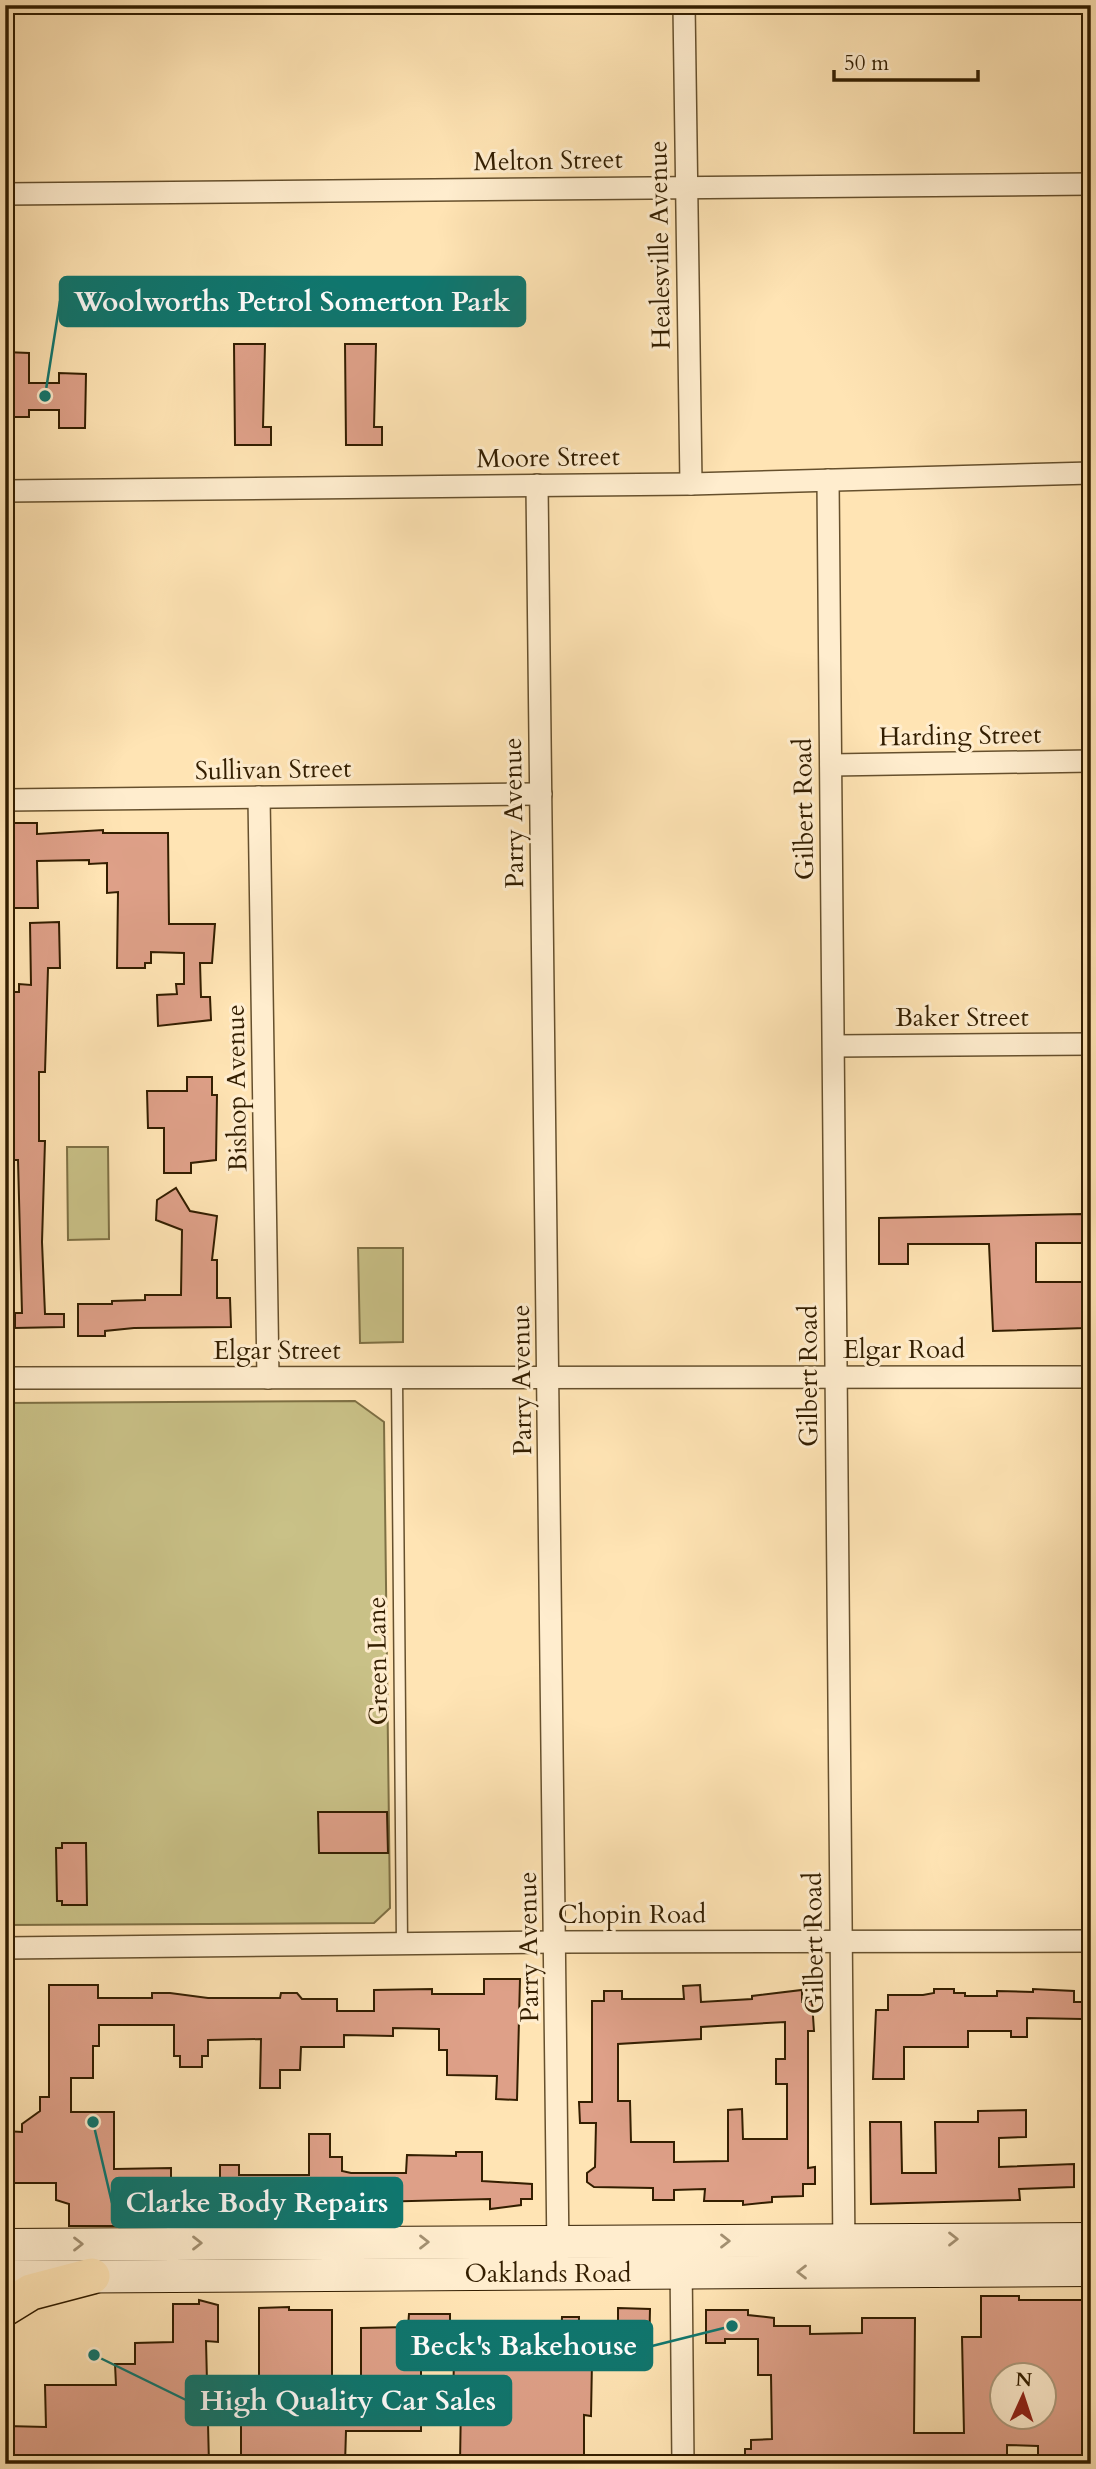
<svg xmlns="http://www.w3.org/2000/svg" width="1096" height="2469" viewBox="0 0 1096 2469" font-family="Cardo,serif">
<rect width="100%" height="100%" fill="#ffe4b4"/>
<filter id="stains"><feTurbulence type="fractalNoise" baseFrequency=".00286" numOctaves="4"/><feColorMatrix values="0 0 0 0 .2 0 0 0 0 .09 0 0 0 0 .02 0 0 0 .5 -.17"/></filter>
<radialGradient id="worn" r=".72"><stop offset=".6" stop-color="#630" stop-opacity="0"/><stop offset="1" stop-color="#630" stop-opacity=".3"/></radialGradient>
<!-- green -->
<g fill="#c9c187" stroke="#7e7044" stroke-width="2">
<path d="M67 1147H108L109 1239 68 1240Z"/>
<path d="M358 1248H403V1342L360 1343Z"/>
<path d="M355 1401 384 1422 390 1908 374 1923 5 1925V1403Z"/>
</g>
<!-- building -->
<g fill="#dea088" stroke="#331e00" stroke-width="2" fill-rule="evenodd">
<path d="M234 344H265L263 427H271V445H235Z"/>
<path d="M345 344H376L374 427H382V445H346Z"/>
<path d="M5 352 29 353V383H59V373L86 374 85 428H59V410H29V417H5Z"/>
<path d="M9 823H37V834L103 830V833H168L169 924H215L212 963H200L201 997H210L211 1020 158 1026 157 995 177 994 176 984H184V953L151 952V963H145V968H117L118 892 107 893V863L89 864V860L37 861 38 908H7L5 874H9Z"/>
<path d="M59 922 60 968H48L45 1072H39V1141H45L42 1242 45 1314H64V1327L15 1328V1313H22L18 1160H12L14 1054H10L9 992H19V984L31 985 30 923Z"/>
<path d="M187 1077H212V1095H217L216 1160 191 1163V1173H164V1128H148L147 1091H187Z"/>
<path d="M176 1188 190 1211 217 1216 212 1260H217V1298H230L231 1327 134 1328 105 1331V1336H78V1304H112V1301L145 1300V1295H181L182 1230 156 1220 157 1200Z"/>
<path d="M1082 1214V1243H1036V1282H1084L1085 1328 993 1331 989 1244H908V1264H879V1218Z"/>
<path d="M318 1812H387L388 1853H319Z"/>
<path d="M62 1843H86L87 1905H62V1901H57L56 1848H62Z"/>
<path d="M484 1979H520L517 2100 496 2099 497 2076 447 2075V2050H439V2029L393 2028V2036L344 2035V2047H301L300 2070H280V2088H260L261 2039 208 2040V2056H202V2067H180V2056H174V2025H99V2046H93V2078H71V2112H114V2169L171 2168V2181L220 2180V2165H239V2175H309V2134H330V2157H342V2171L351 2173H406L407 2155 456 2156V2152H482V2181L532 2184V2199H521V2205L490 2209V2199L373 2202V2199H360V2193H326V2201H309V2197H279V2203H239V2207H216V2213H193V2209L114 2213V2226H69V2204L56 2200V2183H13V2163H5V2131L22 2132V2124L40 2111V2097H49V1985H98V1998H152V1993H170L208 1998H280L281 1993H297L302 1999H337V2011H374V1990L432 1989V1994H484Z"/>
<path d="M700 1985 701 2002 752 1999V1996L802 1990V2002L812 2001 814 2031H808V2168L815 2167V2184H803V2196L772 2197V2202L743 2205V2201H704L705 2189 674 2190V2200H653V2188L594 2187 587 2182V2173L595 2167 596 2123H580L579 2102H592V2001H604V1991H622V1999H684L683 1986ZM785 2022V2059H776V2084H787V2139H743L742 2109 728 2110V2161L674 2162V2142H631L630 2101H618V2044L701 2039V2027Z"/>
<path d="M934 1989H954V1993H965V1996H997V1991L1033 1992V1989L1074 1991V2002H1082V2019L1027 2018V2037H1011V2031H968V2047H904V2079H873L876 2010H888V1995H923L934 1993Z"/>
<path d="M1026 2110V2137L999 2138V2167L1074 2164V2187L1019 2189 1020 2200 871 2204 870 2122H901L902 2173H936L935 2122H978V2111Z"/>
<path d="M981 2296H1019V2300H1091V2464H1038V2446L1007 2445V2464H745V2449H751V2440L772 2439 771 2375H758V2339H725V2343H706V2310H748V2315L774 2318V2326H810V2334L862 2333V2318H915L914 2433H964L962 2337H981ZM1002 2375H1044V2417H1038V2420H1002Z"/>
<path d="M199 2300 218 2305V2342L206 2341 209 2464H5L7 2426 46 2427 45 2385H116L115 2364H135V2343L173 2342V2304H199Z"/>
<path d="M289 2307V2310H332V2410H361V2328L408 2327 409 2314H450V2324L504 2325V2343H561L562 2317H579L578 2361H592L591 2416 584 2415V2464H460L461 2401H453L454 2359H421V2431H346L345 2464H241V2409L259 2410V2308Z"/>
<path d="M618 2308 650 2309 649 2353H618Z"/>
</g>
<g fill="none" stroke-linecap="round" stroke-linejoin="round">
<!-- service casing -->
<g stroke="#66502d" stroke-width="13">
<path id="service" d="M397 1379 402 1943"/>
</g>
<!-- minor casing -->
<g stroke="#66502d" stroke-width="24">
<g id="minor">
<path d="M684 5 691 484"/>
<path d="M5 194 1091 184"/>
<path d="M828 480 844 2252"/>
<path d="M537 485 558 2254"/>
<path d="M5 491 691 484 1091 473"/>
<path d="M831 765 1091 761"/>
<path d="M259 797 268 1378"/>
<path d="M5 800 541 794"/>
<path d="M834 1046 1091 1044"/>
<path d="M5 1378 1091 1377"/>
<path d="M5 1948 556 1942 1091 1941"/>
<path d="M681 2261 683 2464"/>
</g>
</g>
<!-- secondary casing -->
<g stroke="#331e00" stroke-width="34">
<g id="secondary">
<path d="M5 2245 1091 2239"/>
<path d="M5 2277 1091 2270"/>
</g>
</g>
<!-- primary casing -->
<g stroke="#331e00" stroke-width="38">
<path id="primary" d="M5 2308 31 2292 92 2276"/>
</g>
<!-- service -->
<use href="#service" stroke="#ffedce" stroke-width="10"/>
<!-- minor -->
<use href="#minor" stroke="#ffedce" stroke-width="21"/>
<!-- secondary -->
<use href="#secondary" stroke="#ffedce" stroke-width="32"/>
<!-- primary -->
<use href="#primary" stroke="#ffe4b4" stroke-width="35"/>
</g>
<!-- one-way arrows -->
<defs><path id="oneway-chevron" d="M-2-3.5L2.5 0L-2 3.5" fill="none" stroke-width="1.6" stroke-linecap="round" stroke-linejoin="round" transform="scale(1.75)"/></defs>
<g stroke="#a39071">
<use href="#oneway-chevron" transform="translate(953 2239)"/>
<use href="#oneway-chevron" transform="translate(725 2241)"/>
<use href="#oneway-chevron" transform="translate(424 2242)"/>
<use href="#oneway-chevron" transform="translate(197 2243)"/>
<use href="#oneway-chevron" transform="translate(78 2244)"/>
<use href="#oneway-chevron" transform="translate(802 2272) rotate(180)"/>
</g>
<g text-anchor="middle" stroke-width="6" stroke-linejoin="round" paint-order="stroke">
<!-- street labels -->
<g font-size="26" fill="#331e00" stroke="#ffedce">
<text transform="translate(548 160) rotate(-1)" y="9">Melton Street</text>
<text transform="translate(659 245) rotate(-91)" y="9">Healesville Avenue</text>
<text transform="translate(548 457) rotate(-1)" y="9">Moore Street</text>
<text transform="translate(960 735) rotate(-1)" y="9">Harding Street</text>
<text transform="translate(273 769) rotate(-1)" y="9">Sullivan Street</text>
<text transform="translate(803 809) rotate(-91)" y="9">Gilbert Road</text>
<text transform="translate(513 813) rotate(-91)" y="9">Parry Avenue</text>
<text x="962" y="1026">Baker Street</text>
<text transform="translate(236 1088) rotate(-91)" y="9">Bishop Avenue</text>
<text x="904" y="1358">Elgar Road</text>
<text x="277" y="1359">Elgar Street</text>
<text transform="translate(808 1376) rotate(-90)" y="9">Gilbert Road</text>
<text transform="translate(521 1380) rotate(-91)" y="9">Parry Avenue</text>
<text transform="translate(377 1661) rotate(-91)" y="9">Green Lane</text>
<text x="632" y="1923">Chopin Road</text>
<text transform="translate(813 1943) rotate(-91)" y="9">Gilbert Road</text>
<text transform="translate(528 1947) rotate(-91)" y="9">Parry Avenue</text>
<text x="548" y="2282">Oaklands Road</text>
</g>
</g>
<!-- callouts -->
<path fill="none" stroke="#0f766e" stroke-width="2.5" d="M45 396L60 301M93 2122L112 2203M732 2326L652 2346M94 2355L186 2400"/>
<g fill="#0f766e" stroke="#ffedce" stroke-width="2.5">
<circle cx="45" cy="396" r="7"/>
<circle cx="93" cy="2122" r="7"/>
<circle cx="732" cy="2326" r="7"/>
<circle cx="94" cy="2355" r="7"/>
</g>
<g fill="#0f766e" stroke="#0f766e" stroke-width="2.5">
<rect x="60" y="277" width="465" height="49" rx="7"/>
<rect x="112" y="2178" width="290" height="49" rx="7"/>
<rect x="397" y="2321" width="255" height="49" rx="7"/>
<rect x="186" y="2376" width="325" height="49" rx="7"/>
</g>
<g font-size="28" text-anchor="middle" font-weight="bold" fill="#fff">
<text x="292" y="311">Woolworths Petrol Somerton Park</text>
<text x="257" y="2212">Clarke Body Repairs</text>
<text x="524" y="2355">Beck's Bakehouse</text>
<text x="348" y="2410">High Quality Car Sales</text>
</g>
<!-- margin -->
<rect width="1096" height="2469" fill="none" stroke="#ffe4b4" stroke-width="28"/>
<rect x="7" y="7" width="1082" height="2455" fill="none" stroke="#331e00" stroke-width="3.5"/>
<rect x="14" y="14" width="1068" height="2441" fill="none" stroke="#331e00" stroke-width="2"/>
<!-- north arrow -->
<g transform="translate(1023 2396) rotate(3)"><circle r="33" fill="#ffedce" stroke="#ad9a7c" stroke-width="2"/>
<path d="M0-5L12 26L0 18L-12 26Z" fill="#8f2418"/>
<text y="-10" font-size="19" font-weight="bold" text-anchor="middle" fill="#331e00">N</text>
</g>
<!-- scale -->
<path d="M834 70v10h144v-10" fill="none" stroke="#331e00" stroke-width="3.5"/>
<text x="844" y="70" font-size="21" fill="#331e00" stroke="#ffedce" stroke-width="5" paint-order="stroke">50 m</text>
<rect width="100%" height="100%" filter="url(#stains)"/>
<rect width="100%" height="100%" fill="url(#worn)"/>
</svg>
